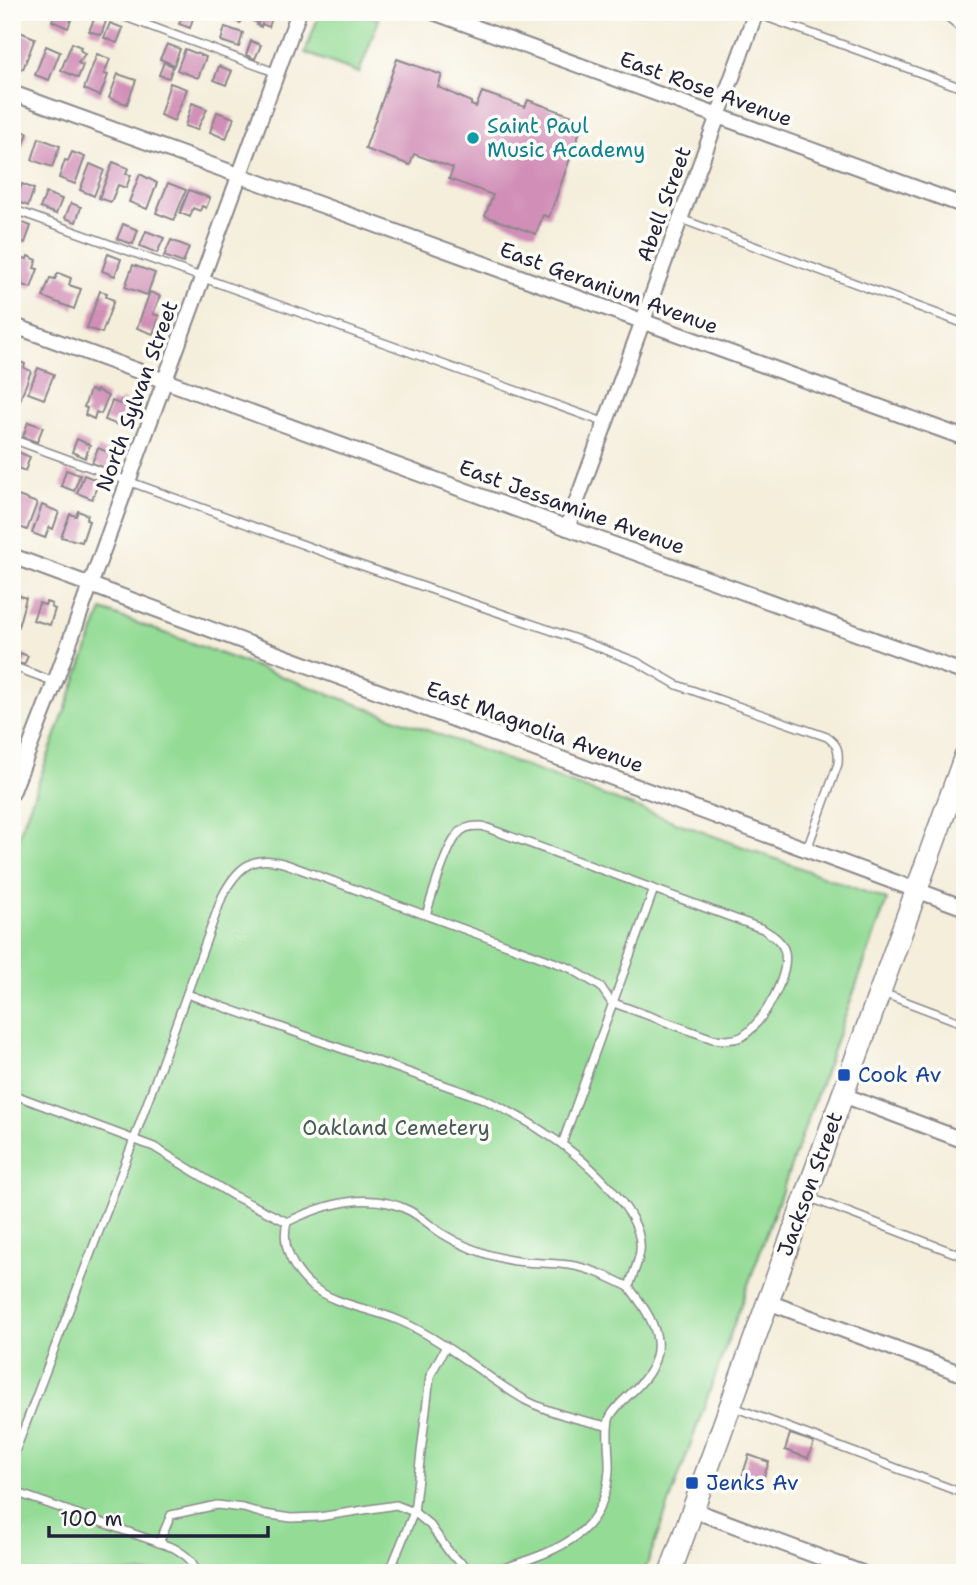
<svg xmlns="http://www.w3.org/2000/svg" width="977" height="1585" viewBox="0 0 977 1585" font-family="'Shantell Sans',sans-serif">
<rect width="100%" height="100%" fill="#fdfcf7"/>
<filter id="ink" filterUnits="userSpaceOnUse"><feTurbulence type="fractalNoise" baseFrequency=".0143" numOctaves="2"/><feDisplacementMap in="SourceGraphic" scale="14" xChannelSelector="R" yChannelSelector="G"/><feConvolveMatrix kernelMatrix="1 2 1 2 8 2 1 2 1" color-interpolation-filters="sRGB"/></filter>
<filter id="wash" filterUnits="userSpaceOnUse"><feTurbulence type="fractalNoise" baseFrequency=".00686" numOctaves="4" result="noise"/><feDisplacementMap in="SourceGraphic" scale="28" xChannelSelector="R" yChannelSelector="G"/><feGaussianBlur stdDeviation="1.57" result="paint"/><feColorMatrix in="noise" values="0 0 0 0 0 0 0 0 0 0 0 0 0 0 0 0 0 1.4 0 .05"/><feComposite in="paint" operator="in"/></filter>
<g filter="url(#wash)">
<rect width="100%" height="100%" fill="#f4eedb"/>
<!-- green -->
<g fill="#94dc96" stroke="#5b7f68" stroke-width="2">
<path d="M320 12H360L379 19 359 73 305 53Z"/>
<path d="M102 610 887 900 644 1573H12V854Z"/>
</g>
<g id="blocks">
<!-- building -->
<g fill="#d18eb7">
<path d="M55 12H74L68 28 52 21Z"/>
<path d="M184 12 194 15 190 28 179 24Z"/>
<path d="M229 12H244L240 23 227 18Z"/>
<path d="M254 12H274L269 27 262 24 261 27 257 25 258 23 251 20Z"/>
<path d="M95 17 106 21 101 35 89 31Z"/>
<path d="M110 23 123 28 117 43 104 38Z"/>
<path d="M225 27 243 33 239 47 221 41Z"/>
<path d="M20 32 35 38 23 69 12 65V52Z"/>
<path d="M251 41 261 45 255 59 246 55Z"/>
<path d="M72 43 81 47 80 50 85 54 78 63 83 65 78 78 61 70Z"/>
<path d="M167 44 180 49 174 65 160 59Z"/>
<path d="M46 46 60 52 49 80 35 75Z"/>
<path d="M185 49 206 57 198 78 177 70Z"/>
<path d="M97 54 110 59 104 74 108 75 100 96 84 89Z"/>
<path d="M397 59 442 75 438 87 471 102V105L476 107 482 92 525 107 528 100 578 118 575 126 581 128 549 217 543 215 536 234 485 216 493 195 449 179 453 168 414 154 410 165 365 149Z"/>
<path d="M164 62 173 66 169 78 159 75Z"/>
<path d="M219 66 232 71 226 85 214 80Z"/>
<path d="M118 74 136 80 127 104 109 98Z"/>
<path d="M170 83 187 89 174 121 160 115Z"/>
<path d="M192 103 207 109 197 130 185 126Z"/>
<path d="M217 112 234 118 226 139 210 132Z"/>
<path d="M14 128 28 133 22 149 17 147 12 159Z"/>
<path d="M39 138 60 146 52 167 32 160Z"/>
<path d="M72 152 85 157 75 184 59 178 65 160 68 161Z"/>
<path d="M113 162 128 168 126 174 131 175 126 188 118 185 111 202 99 198Z"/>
<path d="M90 164 104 170 94 196 80 190Z"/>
<path d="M140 174 157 183 147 209 129 202Z"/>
<path d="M168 183 186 190 174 220 156 213Z"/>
<path d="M22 184 34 189 28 206 16 201Z"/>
<path d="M189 190 210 198 206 208 202 206 200 211 193 208 190 217 180 213Z"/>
<path d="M46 193 62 199 56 214 40 208Z"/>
<path d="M71 203 81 207 76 222 65 218Z"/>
<path d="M16 220 31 226 25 243 12 238Z"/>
<path d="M123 224 138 230 133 244 117 239Z"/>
<path d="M146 231 164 238 157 253 140 246Z"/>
<path d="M171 240 189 247 183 263 164 256Z"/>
<path d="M108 254 121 259 115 276 102 271Z"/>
<path d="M28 256 37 260 34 268 38 269 31 288 14 281 23 258 27 259Z"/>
<path d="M133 265 155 273 147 295 125 287Z"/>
<path d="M58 273 71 278 69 285 81 289 74 309 43 297 50 278 55 279Z"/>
<path d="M100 291 107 293 106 297 114 300 102 333 87 328Z"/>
<path d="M150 292 160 296 153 314 159 316 153 334 137 328Z"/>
<path d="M16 360 25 364 24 368 31 371 20 400 12 397V369Z"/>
<path d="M38 368 54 374 44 399 28 393Z"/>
<path d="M90 390 96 392 97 390 108 396 101 414 96 412 94 419 85 415 87 408 84 407Z"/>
<path d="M121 400 132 404 123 427 105 420 112 401 120 404Z"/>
<path d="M28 422 43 427 37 442 23 437Z"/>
<path d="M77 439 90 445 85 458 72 452Z"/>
<path d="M98 448 113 454 108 469 92 463Z"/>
<path d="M16 451 30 457 25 471 12 466Z"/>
<path d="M66 470 80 475 74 491 61 486Z"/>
<path d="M84 475 99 481 92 499 77 493Z"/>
<path d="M18 496 37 503 27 530 12 524V512Z"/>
<path d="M42 505 59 512 53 529 49 527 45 538 32 533Z"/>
<path d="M78 511 88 515 86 520 89 521 82 542 61 537 70 514 76 516Z"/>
<path d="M12 593 26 598 18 627 12 625Z"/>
<path d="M46 602 52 604 51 607 55 609 50 625 33 620 39 603 45 605Z"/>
<path d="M15 651 28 656 24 665 12 660Z"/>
<path d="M790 1434 814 1442 808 1458 785 1450Z"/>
<path d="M749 1455 769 1462 761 1484 742 1477Z"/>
</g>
</g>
</g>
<g filter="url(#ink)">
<use href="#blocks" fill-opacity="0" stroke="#8b888b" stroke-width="2"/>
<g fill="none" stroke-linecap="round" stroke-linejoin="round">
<!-- lane casing -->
<g stroke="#8b888b" stroke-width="10">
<g id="lane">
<path d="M112 12 277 73"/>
<path d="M755 13 965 89"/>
<path d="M12 209 606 423"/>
<path d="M681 219 965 324"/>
<path d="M12 439 351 562 582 641 637 662 677 685 827 737C838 745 839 750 838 764L807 849"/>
<path d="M12 666 55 682"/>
<path d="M880 992 965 1024"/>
<path d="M187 994 484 1099C505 1109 526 1120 545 1133 577 1152 645 1210 640 1251 639 1262 632 1276 629 1287 654 1320 673 1349 639 1385 630 1395 616 1405 610 1417 605 1428 610 1455 609 1470 605 1542 546 1553 490 1573"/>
<path d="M12 1094 154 1147 232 1195 287 1222"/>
<path d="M562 1144 654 889"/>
<path d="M808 1197 965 1257"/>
<path d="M731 1406 965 1494"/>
<path d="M607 1426C580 1420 550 1413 525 1400 482 1375 445 1340 398 1320 370 1308 333 1305 309 1284 292 1268 281 1245 287 1222 325 1204 370 1190 410 1211 421 1217 431 1226 441 1233 460 1245 483 1254 505 1259 526 1264 547 1262 569 1265 590 1268 609 1277 629 1287"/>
<path d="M12 1460 133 1142 222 897C240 861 259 852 297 868L570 968 601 987 611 1002 713 1039C723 1040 732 1041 741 1037 761 1027 795 969 783 947 779 938 770 934 763 929L482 826C474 826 468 826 461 831 447 842 432 896 426 915"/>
<path d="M12 1491 174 1548C184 1554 195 1561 196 1573"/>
<path d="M159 1543 171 1515 217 1505 243 1508 264 1514 291 1518 319 1517 396 1505 414 1512 430 1525 452 1556 475 1573"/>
<path d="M389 1573 414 1512 430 1376 446 1346"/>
</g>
</g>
<!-- street casing -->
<g stroke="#8b888b" stroke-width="18">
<g id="street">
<path d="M433 12 965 206"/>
<path d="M12 93 965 438"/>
<path d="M12 325 965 673"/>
<path d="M567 528 756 12"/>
<path d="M12 556 965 908"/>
<path d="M12 793 55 682 299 12"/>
<path d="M843 1095 965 1141"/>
<path d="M768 1302 965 1375"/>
<path d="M693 1510 862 1573"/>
</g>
</g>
<!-- secondary casing -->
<g stroke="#8b888b" stroke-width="24">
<g id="secondary">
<path d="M953 12 965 22"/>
<path d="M670 1573 965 756"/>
</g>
</g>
<!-- lane -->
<use href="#lane" stroke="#fff" stroke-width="7"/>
<!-- street -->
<use href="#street" stroke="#fff" stroke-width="14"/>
<!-- secondary -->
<use href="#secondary" stroke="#fff" stroke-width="21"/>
</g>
</g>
<!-- markers -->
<circle fill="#0f9aa8" stroke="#fdfcf7" stroke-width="2.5" cx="473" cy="138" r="7"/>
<g fill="#1a4fb4" stroke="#fdfcf7" stroke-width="2.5">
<rect x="837" y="1068" width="14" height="14" rx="3.5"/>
<rect x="685" y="1476" width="14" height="14" rx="3.5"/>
</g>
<g text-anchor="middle" stroke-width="7" stroke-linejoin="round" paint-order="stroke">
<!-- street labels -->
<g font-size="21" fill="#22223b" stroke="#fdfcf7">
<text transform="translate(706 89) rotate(20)" y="7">East Rose Avenue</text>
<text transform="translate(664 204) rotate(-70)" y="7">Abell Street</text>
<text transform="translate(609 288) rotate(20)" y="7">East Geranium Avenue</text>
<text transform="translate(137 396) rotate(-70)" y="7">North Sylvan Street</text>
<text transform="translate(572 507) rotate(20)" y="7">East Jessamine Avenue</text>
<text transform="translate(535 727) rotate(20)" y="7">East Magnolia Avenue</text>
<text transform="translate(810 1184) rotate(-70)" y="7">Jackson Street</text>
</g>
<!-- culture labels -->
<g font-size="21" fill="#0d838f" stroke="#fdfcf7" text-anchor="start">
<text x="487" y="133">Saint Paul<tspan x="487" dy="24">Music Academy</tspan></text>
</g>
<!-- transit labels -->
<g font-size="21" fill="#164399" stroke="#fdfcf7" text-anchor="start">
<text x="858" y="1082">Cook Av</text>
<text x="706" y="1490">Jenks Av</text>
</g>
<!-- park labels -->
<g font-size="21" fill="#445a56" stroke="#fdfcf7">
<text x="396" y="1135">Oakland Cemetery</text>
</g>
</g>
<!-- margin -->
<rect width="977" height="1585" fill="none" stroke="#fdfcf7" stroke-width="42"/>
<!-- scale -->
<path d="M49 1526v10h219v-10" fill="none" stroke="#22223b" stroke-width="3.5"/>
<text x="60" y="1526" font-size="21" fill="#22223b" stroke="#fdfcf7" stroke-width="5" paint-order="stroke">100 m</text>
</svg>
